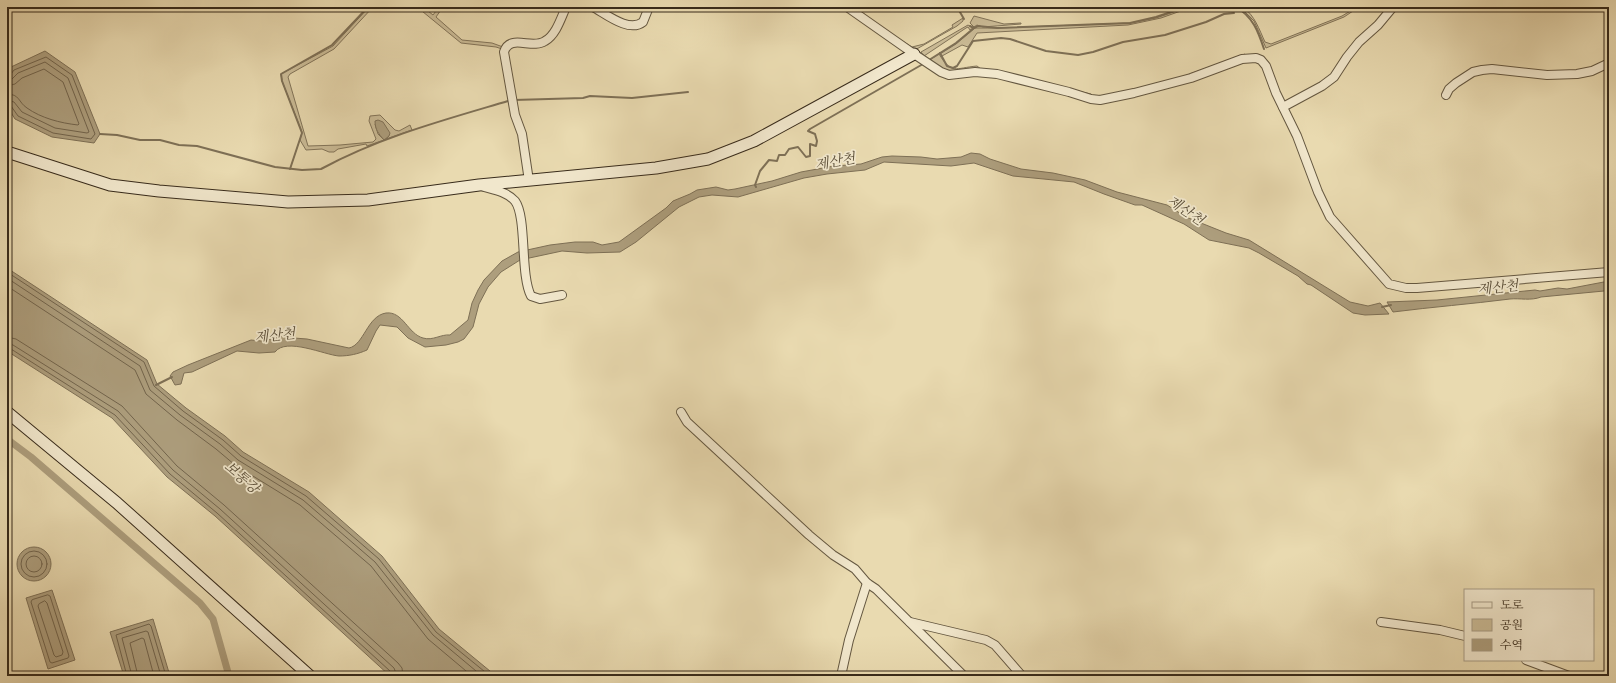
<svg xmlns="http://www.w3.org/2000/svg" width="1616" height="683" viewBox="0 0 1616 683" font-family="'Libre Caslon Text','Noto Serif KR',serif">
<rect width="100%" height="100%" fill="#e9dab0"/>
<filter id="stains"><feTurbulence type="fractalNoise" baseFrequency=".005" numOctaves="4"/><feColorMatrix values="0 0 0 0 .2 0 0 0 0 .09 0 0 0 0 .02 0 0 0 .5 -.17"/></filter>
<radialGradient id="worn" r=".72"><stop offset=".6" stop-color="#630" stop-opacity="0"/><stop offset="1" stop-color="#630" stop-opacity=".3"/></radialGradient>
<!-- green -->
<g fill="#cbbc97" stroke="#827459">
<path d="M369 7H373L334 49 290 74 288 77 308 146 340 145 373 142 376 139 369 121 370 116 380 115 395 130 399 131 410 125 412 130 386 139 389 136 375 124 378 134 384 140 367 146 366 144 338 149 334 152H329L322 149 306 150 300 140 302 132 282 81 281 74 333 46Z"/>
<path d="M417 7H423L433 15 439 7H443L436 17 462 40 492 43 503 47 502 49 496 47 461 43Z"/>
<path d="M1188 7H1192L1161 18 1128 25 977 33 968 47 962 45 942 56 940 54 956 44 975 28H997L1130 23 1156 18Z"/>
<path d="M1240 7H1243C1255 16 1259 29 1265 42L1271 44 1342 16 1357 7H1359L1344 17 1266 48 1254 21Z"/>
<path d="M974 16 1004 24 1021 23V24L983 27 977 25 974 27 970 23Z"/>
<path d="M963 18V21L957 26 915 50 891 34 912 47 924 44 953 27 952 25Z"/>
<path d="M968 25 973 28 970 30 968 27 966 28 924 56 921 52Z"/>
<path d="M939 54C952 75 955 68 977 66L981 69 1091 94 1092 96 1094 97 1113 95 1173 80 1245 54V56L1188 77 1114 96 1098 98H1091L1074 92 1011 75 978 70 957 73 946 72 928 61Z"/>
</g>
<!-- water -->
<g fill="#ad9e7d" stroke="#7e7056">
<path d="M45 51 75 72 100 134 94 143 52 137 15 119 7 106V74L11 67Z"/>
<path d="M378 120 383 122 390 133 389 136 384 140C379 134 375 130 375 121Z"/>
<path d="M971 153 980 154 990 159 1021 169 1053 173 1085 180 1117 192 1167 205 1186 217 1226 233 1249 240 1350 302 1368 306 1380 303 1389 314 1365 315 1353 313 1311 285 1307 284 1298 276 1259 253 1249 248 1209 240 1184 224 1142 205H1135L1104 194 1074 182 1013 176 974 163 951 166 884 162 865 170 827 174 804 178 738 197 712 195 699 197 679 207 636 242 620 252 587 253 562 251 520 260 501 272 488 287 479 304 473 327 464 339 458 342 446 345 425 347 408 338 397 327 380 325 376 331 367 350C358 354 349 356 339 356 325 355 286 337 275 352L259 353 237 351 192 372 184 373 181 384 175 385 170 376 173 372 188 365 251 340 261 341 288 335 294 338 307 339 349 348C364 345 367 316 386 313 403 311 408 334 423 338 433 341 441 334 450 335L468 320 472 303 478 290 484 280 502 261 518 252 550 245 575 242H593L602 245 619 242 666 208 673 201 690 194 697 190 716 187 728 190 735 189 772 181 801 172 834 166 861 164 882 157 892 156 921 157 937 159 961 157Z"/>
<path d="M7 268 147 360 157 384 186 408 225 436 243 452 309 492 382 556 439 629 496 676H390L215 516 167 477 112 418 7 351Z"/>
<path d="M1609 281V290L1604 291 1541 297C1531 301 1520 298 1510 299 1471 304 1432 307 1393 312L1387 302 1437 300 1535 290 1540 291 1558 288 1567 289Z"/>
<circle cx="34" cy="564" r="17"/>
<path d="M52 590 75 660 48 669 26 598Z"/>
<path d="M153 619 170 676H124L110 632Z"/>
</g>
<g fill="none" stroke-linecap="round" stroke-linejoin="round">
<!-- shore -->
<g stroke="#72644c" stroke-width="1">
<path d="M7 75 11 74 14 70 46 57 72 75 95 134 91 139 53 133 18 116 11 106 7 105"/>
<path d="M7 80 12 79 18 73 45 62 68 78 89 132 87 133 55 128 22 112 14 102 7 100"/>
<path d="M7 86 15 84 22 78 44 69 63 82 79 124 78 125C60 123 41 118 27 108 18 102 20 94 7 94"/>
<path d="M7 272 144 362 154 386 183 411 223 440 241 456 306 496 379 559 436 632 490 676"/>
<path d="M7 278 140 366 150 390 180 415 220 444 238 460 303 500 375 562 433 635 482 676"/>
<path d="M7 286 135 370 146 394 177 420 216 449 235 465 300 505 371 566 428 639 472 676"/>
<path d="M7 337 16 339 122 406 177 466 224 505 398 663 402 668 403 676"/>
<path d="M7 343 13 345 118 411 173 470 220 509 394 668 397 676"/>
<path d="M7 348 11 349 115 415 170 474 217 513 390 671 392 676"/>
<circle cx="34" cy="564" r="13"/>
<circle cx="34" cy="564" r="8"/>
<path d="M48 595 50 596 69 656 68 658 52 663 50 662 31 602 32 600Z"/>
<path d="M45 601 47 603 63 652 62 655 56 657 54 655 38 606 39 604Z"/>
<path d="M127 676 116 635 149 624 151 626 166 676"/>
<path d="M132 676 122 638 146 631 148 632 161 676"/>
<path d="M138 676 130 643 142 638 144 639 154 676"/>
</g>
<!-- stream -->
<g stroke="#7e7056" stroke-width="2">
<path d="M957 7 964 19"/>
<path d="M1236 7C1253 17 1258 31 1264 49"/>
<path d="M974 28 978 26 997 28 1130 23 1156 17 1186 7"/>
<path d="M940 53 947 66 953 68 957 66 973 41 1001 38 1010 39 1046 51 1078 55 1093 52 1123 42 1165 35 1206 22 1224 14 1234 13"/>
<path d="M929 60 956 43 974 28 970 26"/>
<path d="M514 100 583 98 590 96 632 98 688 92"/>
<path d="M100 134 117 135 140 140H160L179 145 197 146 275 167 302 170 321 169C380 137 444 120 508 101"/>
<path d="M290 169 302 133 282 81 281 74 332 45 368 7"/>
<path d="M756 187 755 185 760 171 769 160 777 161 779 155H785L789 149 798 147 806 157 810 156V144L816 146 817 141 815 134 808 131 810 129 923 64"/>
<path d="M1382 307 1391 305"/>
<path d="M156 385 172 377"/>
</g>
<!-- canal -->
<path stroke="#ad9e7d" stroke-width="7" d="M7 439 31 457 200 603 213 619 229 676"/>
<!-- street casing -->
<g stroke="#645740" stroke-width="10">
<g id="street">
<path d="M593 7C606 14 629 33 643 22L649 7"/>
<path d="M847 7 914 54 941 72 949 75 975 72 997 74 1069 92 1091 99 1100 100 1134 93 1191 78 1242 59 1256 58 1261 60 1266 66 1276 93 1297 136 1318 192 1330 217 1389 284 1406 288H1417L1609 272"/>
<path d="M1446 95 1449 89 1456 83 1473 72 1482 70 1492 69 1547 75 1577 74 1592 71 1609 63"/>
<path d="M1283 107 1322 86 1334 77 1347 57 1359 42 1378 25 1393 7"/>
<path d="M529 181 522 134 515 115 504 52C510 33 532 50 545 41 556 35 561 18 566 7"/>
<path d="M484 187C495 190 507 192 515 201 527 217 520 275 531 296L540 299 562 295"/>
<path d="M681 412 687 422 809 535 833 555 855 569 867 583 876 589 964 676"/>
<path d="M910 622 986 640 995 645 1022 676"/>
<path d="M1381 622 1440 630 1465 636"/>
<path d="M1526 660 1569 676"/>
<path d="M841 676 849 640 867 583"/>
</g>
</g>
<!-- secondary casing -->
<g stroke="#382b1b" stroke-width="13">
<g id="secondary">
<path d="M7 152 110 185 159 191 288 202 368 200 479 185 656 168 708 159 754 141 914 54"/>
<path d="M7 412 117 503 310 676"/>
</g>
</g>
<!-- street -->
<use href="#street" stroke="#f1e7cc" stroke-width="8"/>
<!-- secondary -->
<use href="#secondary" stroke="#f1e7cc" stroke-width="11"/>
</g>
<g text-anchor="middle" stroke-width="3.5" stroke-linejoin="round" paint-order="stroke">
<!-- water labels -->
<g font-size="14" font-style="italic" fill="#5b4e38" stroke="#f1e7cc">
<text transform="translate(835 161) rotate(-10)" y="5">제산천</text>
<text transform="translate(1186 210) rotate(34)" y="5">제산천</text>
<text transform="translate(1498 287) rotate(-6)" y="5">제산천</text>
<text transform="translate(275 335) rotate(-6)" y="5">제산천</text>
<text transform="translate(242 477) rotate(41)" y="5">보통강</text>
</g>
</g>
<!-- margin -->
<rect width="1616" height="683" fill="none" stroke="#e9dab0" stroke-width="24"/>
<rect x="8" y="8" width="1600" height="667" fill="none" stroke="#382b1b" stroke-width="2"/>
<rect x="12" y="12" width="1592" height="659" fill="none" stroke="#382b1b"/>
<!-- legend -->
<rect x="1464" y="589" width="130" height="72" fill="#f1e7cc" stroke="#a79c85"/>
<rect x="1472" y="602" width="20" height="6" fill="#f1e7cc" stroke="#a79c85"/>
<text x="1500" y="609" font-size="12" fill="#382b1b">도로</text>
<rect x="1472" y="619" width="20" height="12" fill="#cbbc97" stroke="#a79c85"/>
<text x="1500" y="629" font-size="12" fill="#382b1b">공원</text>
<rect x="1472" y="639" width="20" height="12" fill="#ad9e7d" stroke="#a79c85"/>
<text x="1500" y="649" font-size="12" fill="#382b1b">수역</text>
<rect width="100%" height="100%" filter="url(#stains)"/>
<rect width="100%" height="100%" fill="url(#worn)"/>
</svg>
